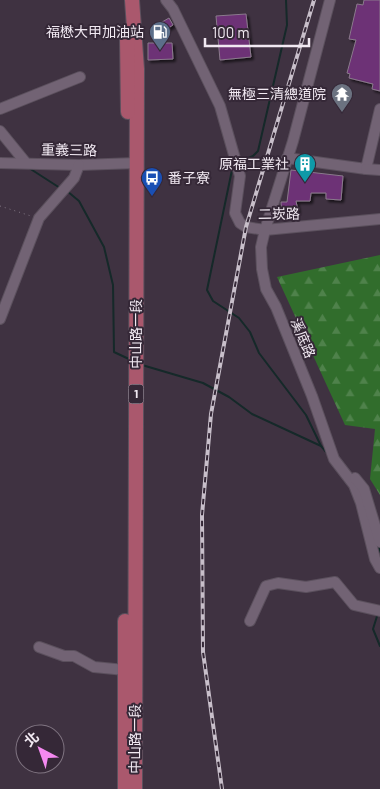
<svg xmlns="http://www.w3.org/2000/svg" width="380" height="789" viewBox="0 0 380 789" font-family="Barlow,'Noto Sans TC',sans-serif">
<defs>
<pattern id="forest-firs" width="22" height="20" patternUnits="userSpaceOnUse" patternTransform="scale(1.25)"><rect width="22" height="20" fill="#316d2c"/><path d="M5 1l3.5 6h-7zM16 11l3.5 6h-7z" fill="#4f824b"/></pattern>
<filter id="shadow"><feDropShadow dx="2.5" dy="2.5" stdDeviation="1" flood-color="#0009"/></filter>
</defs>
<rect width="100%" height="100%" fill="#3f3241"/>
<!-- forest -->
<path fill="url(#forest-firs)" d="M380 255V495L370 479 375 429 345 425 277 277Z"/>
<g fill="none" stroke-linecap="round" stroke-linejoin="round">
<!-- stream -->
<g stroke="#152929" stroke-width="2">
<path d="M239 162 253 156 258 151 287 25 286 0"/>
<path d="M234 167 232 170 207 290 213 301 239 318 250 332 259 353 306 415 321 446 327 453"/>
<path d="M29 168 60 188"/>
<path d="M67 191 79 201 104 247 113 285 114 352 131 360"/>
<path d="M142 365 203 383 229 397 252 414 321 446"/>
<path d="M378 544 380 552"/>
<path d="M378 613 373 629 380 646"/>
</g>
</g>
<!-- building -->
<g fill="#6d3076" stroke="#8a7a8c" filter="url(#shadow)">
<path d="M364 0H380V91L372 89 373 84 349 78 350 74 347 73 356 40 349 39 357 4 363 5Z"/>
<path d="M246 14 251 57 220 60 216 16Z"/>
<path d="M169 18 173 25 154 37 150 29Z"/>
<path d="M148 43H172L173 59 148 60Z"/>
<path d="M291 170 343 176 341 200 326 199V193H311L310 201H296L298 211 282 216 281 202H287Z"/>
</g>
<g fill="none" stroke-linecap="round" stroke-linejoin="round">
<!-- minor casing -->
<g stroke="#5b505d" stroke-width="12">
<g id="minor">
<path d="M166 0 173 9 220 106 240 176 235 213 240 223 246 227 265 230 380 219"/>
<path d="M330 0 293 141 265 230 261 247 262 269 266 289 276 307 312 396 334 459 354 485 361 503 375 559 380 568"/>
<path d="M0 109 80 77"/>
<path d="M0 131 26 163"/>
<path d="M287 158 366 169 380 109"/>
<path d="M0 163 79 165 137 163"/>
<path d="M366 169 380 170"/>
<path d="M0 319 39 218 74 178 79 165"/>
<path d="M355 478 364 489 380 542"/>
<path d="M250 621 266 586 278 583 306 587 335 582 354 605 380 611"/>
<path d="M39 647 64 656H74L94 667 125 670"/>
</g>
</g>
<!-- major casing -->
<g stroke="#5b505d" stroke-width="16">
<g id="major">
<path d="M132 0 137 69 135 789"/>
<path d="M127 38 128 112"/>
<path d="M125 789V621"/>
</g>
</g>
<!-- path -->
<path stroke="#807582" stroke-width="1" stroke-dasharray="1 4" stroke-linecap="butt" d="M0 206 31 216"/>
<!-- minor -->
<use href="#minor" stroke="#726374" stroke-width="10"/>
<!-- major -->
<use href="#major" stroke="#aa586d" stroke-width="14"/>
<!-- rail casing -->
<g stroke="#c8bfca" stroke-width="4">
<path id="rail" d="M222 789 203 652 202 515 211 414 246 227 314 0"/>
</g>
<!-- rail -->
<use href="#rail" stroke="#352837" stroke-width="2" stroke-dasharray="5.5" stroke-linecap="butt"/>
</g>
<!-- icons -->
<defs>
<g id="fuel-pin" transform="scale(1.125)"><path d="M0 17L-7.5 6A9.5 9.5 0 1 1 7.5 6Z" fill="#5c6f8a" stroke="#352837"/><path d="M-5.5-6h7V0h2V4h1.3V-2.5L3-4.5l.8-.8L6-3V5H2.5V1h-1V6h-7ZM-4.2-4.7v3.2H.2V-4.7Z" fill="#fff"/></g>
<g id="temple-pin" transform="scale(1.125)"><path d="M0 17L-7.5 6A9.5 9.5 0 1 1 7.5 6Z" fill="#6b7280" stroke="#352837"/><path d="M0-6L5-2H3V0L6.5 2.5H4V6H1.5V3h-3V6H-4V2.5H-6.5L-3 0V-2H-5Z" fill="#fff"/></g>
<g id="building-pin" transform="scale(1.125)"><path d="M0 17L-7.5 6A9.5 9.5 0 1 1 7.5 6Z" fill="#0f9aa8" stroke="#352837"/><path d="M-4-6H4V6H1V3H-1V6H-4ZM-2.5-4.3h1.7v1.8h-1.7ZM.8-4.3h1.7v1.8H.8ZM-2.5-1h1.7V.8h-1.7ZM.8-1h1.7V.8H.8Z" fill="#fff"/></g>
<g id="bus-pin" transform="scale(1.125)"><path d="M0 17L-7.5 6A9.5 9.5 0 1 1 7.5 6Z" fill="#1a4fb4" stroke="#352837"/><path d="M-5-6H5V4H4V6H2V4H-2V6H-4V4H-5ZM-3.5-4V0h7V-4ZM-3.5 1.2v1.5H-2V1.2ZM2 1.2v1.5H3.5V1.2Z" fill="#fff"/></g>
</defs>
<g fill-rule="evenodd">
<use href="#fuel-pin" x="160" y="32"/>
<use href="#temple-pin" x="342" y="94"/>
<use href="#building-pin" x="305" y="164"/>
<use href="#bus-pin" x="152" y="178"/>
</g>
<g text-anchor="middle" stroke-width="4" stroke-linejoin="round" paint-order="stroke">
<!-- shield labels -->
<rect fill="#352837" stroke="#b9afba" stroke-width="1" x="128.5" y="384.5" width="15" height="19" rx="4"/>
<g font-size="12" font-weight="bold" fill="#f1e9f2">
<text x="136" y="398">1</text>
</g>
<!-- poi labels -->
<g font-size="14" fill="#f1e9f2" stroke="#352837" text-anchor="end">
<text x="144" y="37">福懋大甲加油站</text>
<text x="326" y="99">無極三清總道院</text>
<text x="289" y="169">原福工業社</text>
<text x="168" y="183" text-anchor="start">番子寮</text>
</g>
<!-- street labels -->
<g font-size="14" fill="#f1e9f2" stroke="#352837">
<text transform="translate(69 150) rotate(1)" y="5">重義三路</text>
<text transform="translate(279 214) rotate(-1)" y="5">二崁路</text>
<text transform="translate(136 334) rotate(-90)" y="5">中山路一段</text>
<text transform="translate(303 338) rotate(68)" y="5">溪底路</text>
<text transform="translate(135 739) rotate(-90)" y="5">中山路一段</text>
</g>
</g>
<!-- north arrow -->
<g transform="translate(40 749) rotate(319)"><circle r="24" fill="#352837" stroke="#807582"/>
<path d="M0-4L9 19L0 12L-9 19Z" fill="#f489f0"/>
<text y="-8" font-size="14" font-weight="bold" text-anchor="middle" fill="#f1e9f2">北</text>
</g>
<!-- scale -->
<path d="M205 38v8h104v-8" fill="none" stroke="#f1e9f2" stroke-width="2.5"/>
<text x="212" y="38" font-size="15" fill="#f1e9f2" stroke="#352837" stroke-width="4" paint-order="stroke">100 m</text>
</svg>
